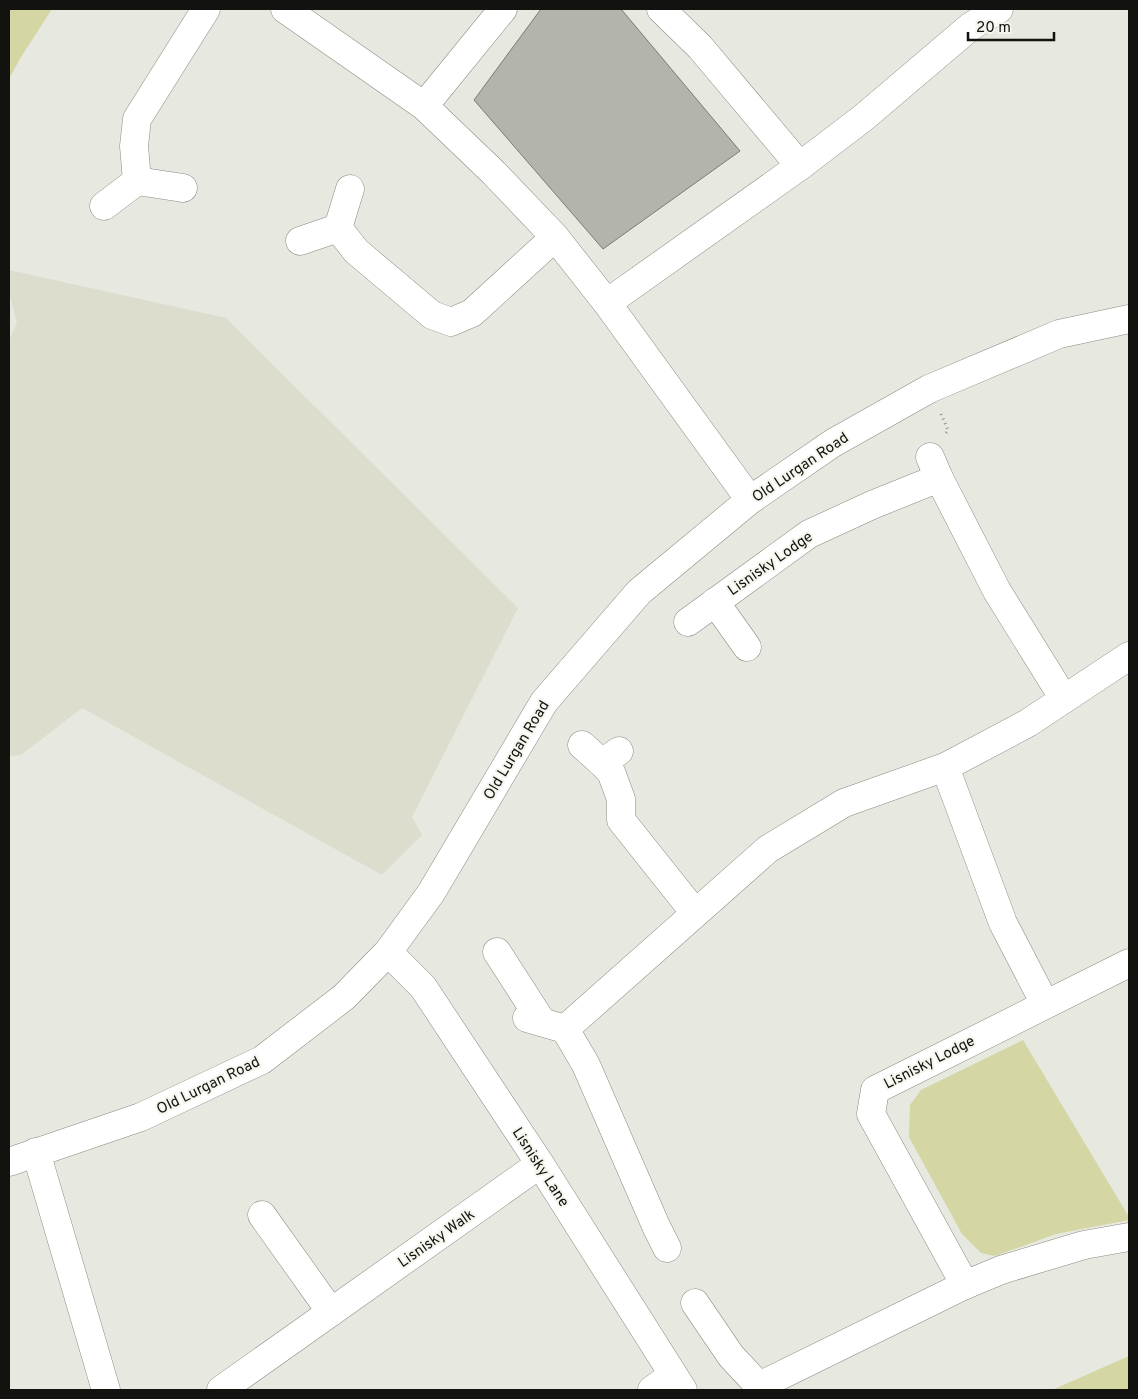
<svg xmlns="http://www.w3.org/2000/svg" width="1138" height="1399" viewBox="0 0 1138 1399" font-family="Overpass,sans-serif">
<rect width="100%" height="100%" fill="#e7e8df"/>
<!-- built -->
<path fill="#dcddcd" d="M9 270 226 318 518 608 412 817 422 835 382 875 82 708 21 755 9 756V340L17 323 9 292Z"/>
<!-- green -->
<g fill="#d4d6a4">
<path d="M9 9H52L21 57 9 79Z"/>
<path d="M1023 1040 1129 1217V1220L1056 1234 995 1256 981 1253 962 1234 909 1137 910 1105 921 1090Z"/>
<path d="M1129 1356V1390H1052Z"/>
</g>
<!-- building -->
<path fill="#b3b4ac" stroke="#7a7b73" d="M541 9H621L740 151 603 249 474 100Z"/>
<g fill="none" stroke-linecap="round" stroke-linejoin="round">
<!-- minor casing -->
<g stroke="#8b8b83" stroke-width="29">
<g id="minor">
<path d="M285 9 424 106 494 173 555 237 607 303 750 500"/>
<path d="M661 9 700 47 800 166"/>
<path d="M424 106 503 9"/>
<path d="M137 181 134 146 137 119 206 9"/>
<path d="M104 206 137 181 183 188"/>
<path d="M338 228 356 251 432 315 451 322 472 313 555 237"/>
<path d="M300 241 338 228 350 189"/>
<path d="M607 303 800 166 863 118 970 27 999 9"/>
<path d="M930 457 939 478 997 591 1064 699"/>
<path d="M715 602 747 647"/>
<path d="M688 622 809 534 872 505 939 478"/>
<path d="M582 745 602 763 619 751"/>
<path d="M602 763 611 772 621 799V820L695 913"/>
<path d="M945 767 1003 923 1045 1004"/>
<path d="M388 952 423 987 540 1164 683 1390"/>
<path d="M497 952 542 1022"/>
<path d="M527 1018 565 1029 586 1065 656 1226 667 1248"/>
<path d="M565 1029 768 849 844 803 945 767 1028 723 1129 656"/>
<path d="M36 1152 106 1390"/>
<path d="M9 1162 141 1117 262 1060 344 997 388 952 431 893 544 702 639 592 750 500 833 443 929 389 1059 334 1129 319"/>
<path d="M262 1215 331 1312"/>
<path d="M965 1285 871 1114 875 1090 1129 963"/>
<path d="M695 1303 731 1356 759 1386 760 1390"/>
<path d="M759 1386 965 1285 1001 1270 1084 1245 1129 1237"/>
<path d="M221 1390 540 1164"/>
<path d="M652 1390 673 1375"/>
</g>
</g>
<!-- path -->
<path stroke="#8b8c86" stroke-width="3" stroke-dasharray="1 4" stroke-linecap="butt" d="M941 414 948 430 946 433"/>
<!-- minor -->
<use href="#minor" stroke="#fff" stroke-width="28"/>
</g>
<g text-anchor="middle" stroke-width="4" stroke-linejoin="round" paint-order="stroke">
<!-- street labels -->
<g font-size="15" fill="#12120f" stroke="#f4f5ec">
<text transform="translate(800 467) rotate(-34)" y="5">Old Lurgan Road</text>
<text transform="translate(770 563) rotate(-35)" y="5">Lisnisky Lodge</text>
<text transform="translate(516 750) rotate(-59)" y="5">Old Lurgan Road</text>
<text transform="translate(929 1062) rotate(-27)" y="5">Lisnisky Lodge</text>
<text transform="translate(208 1085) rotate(-26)" y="5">Old Lurgan Road</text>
<text transform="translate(541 1167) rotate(57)" y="5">Lisnisky Lane</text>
<text transform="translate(436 1238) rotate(-35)" y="5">Lisnisky Walk</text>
</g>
</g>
<!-- border -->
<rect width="1138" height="1399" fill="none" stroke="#12120f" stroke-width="20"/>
<!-- scale -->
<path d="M968 32v8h86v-8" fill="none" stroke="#12120f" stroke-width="2.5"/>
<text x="976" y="32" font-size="15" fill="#12120f" stroke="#f4f5ec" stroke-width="4" paint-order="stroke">20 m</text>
</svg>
